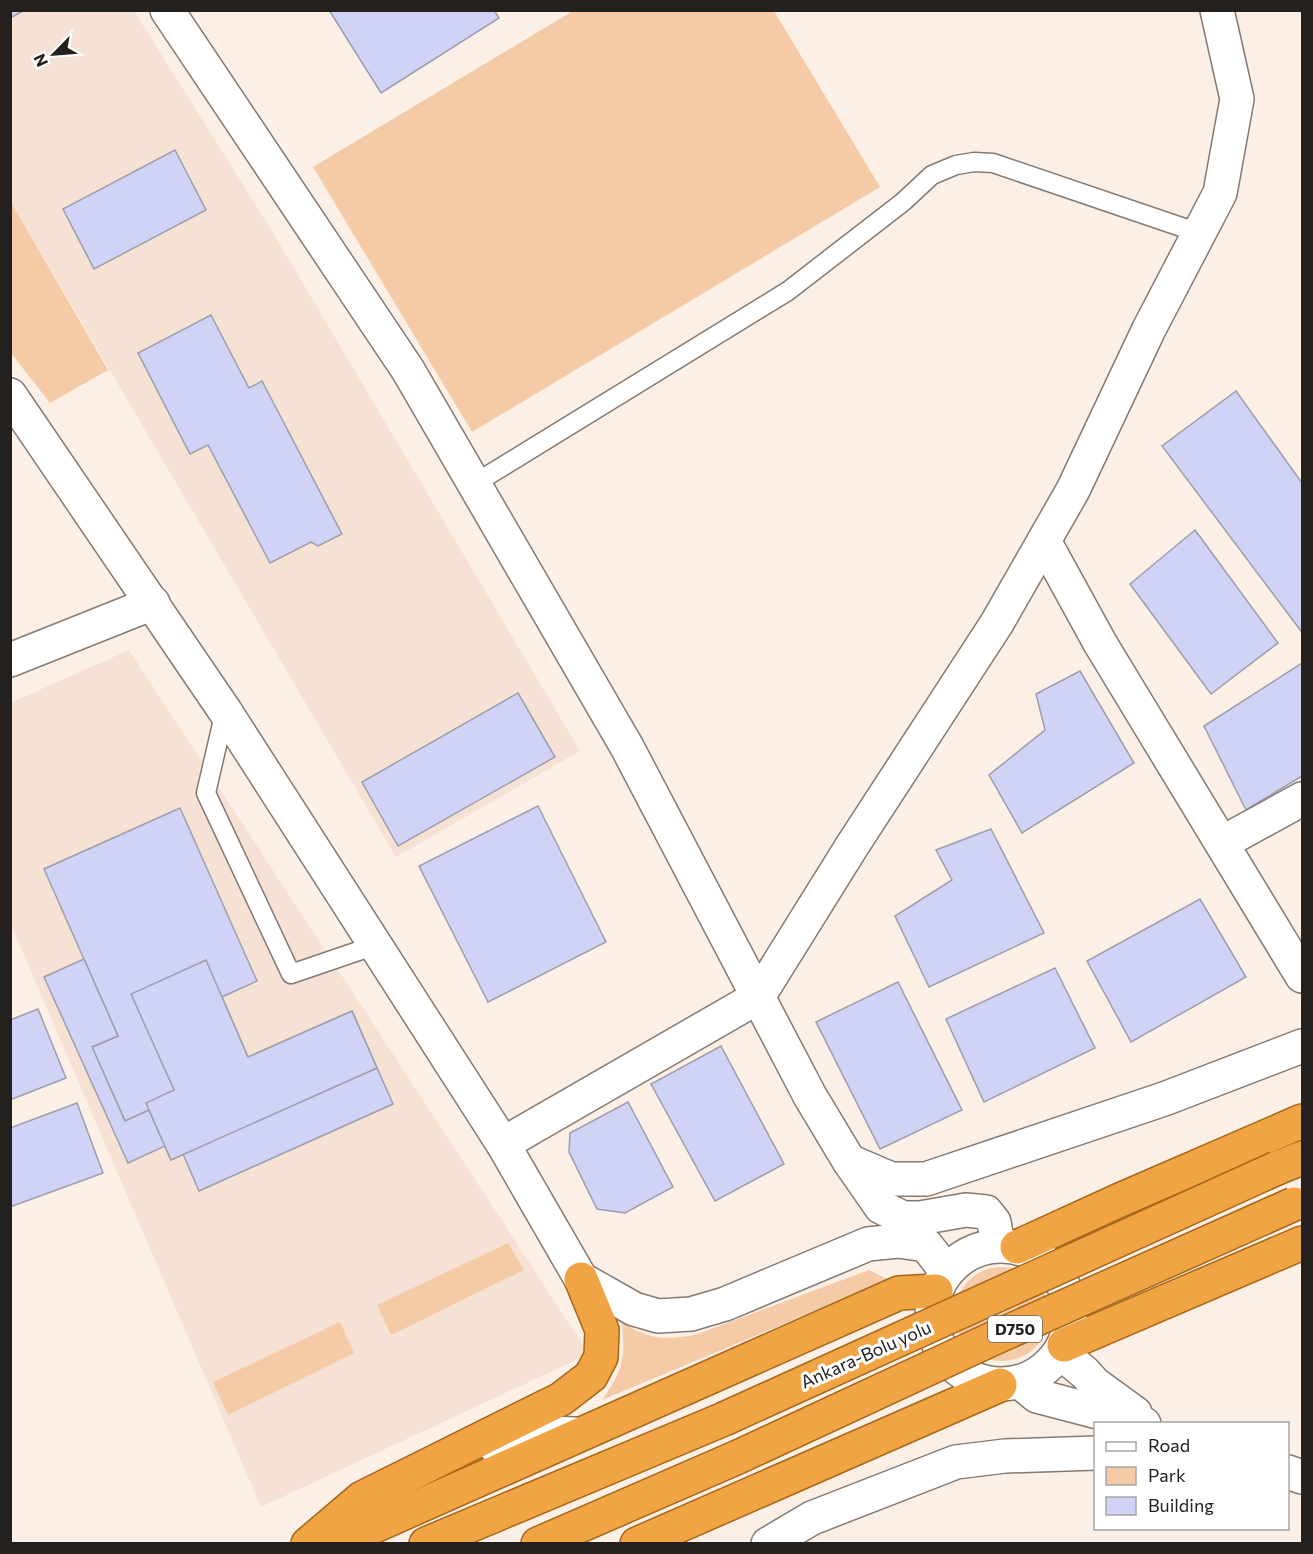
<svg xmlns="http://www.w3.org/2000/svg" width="1313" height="1554" viewBox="0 0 1313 1554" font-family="Commissioner,sans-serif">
<rect width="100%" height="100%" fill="#fbefe6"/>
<!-- built -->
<g fill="#f5e2d4">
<path d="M10 11H134L269 226 580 751 396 857 11 202Z"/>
<path d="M129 650 589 1354 261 1507 11 925 10 703Z"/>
</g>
<!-- green -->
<g fill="#f5caa7">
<path d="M774 11 880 187 472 432 313 167 573 11Z"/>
<path d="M11 202 108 370 50 403 11 353Z"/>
<path d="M508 1243 524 1270 391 1335 377 1305Z"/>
<circle cx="1002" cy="1314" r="47"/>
<path d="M869 1270 889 1280 602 1400C624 1368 625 1360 622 1322 649 1340 664 1340 695 1335Z"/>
<path d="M340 1322 354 1353 228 1415 213 1382Z"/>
</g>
<!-- building -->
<g fill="#d1d3f6" stroke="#9d9eaa" stroke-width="1.5">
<path d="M10 10H25L10 18Z"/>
<path d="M329 10H494L499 18 381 93Z"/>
<path d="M175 150 206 210 94 269 63 209Z"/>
<path d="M211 315 249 388 262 381 342 534 318 546 311 542 270 563 208 445 190 454 138 353Z"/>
<path d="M1236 391 1302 483V630L1301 631 1162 446Z"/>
<path d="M1195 530 1278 643 1211 694 1130 584Z"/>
<path d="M1302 663V776L1246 810 1204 726Z"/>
<path d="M1080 671 1134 763 1022 833 989 775 1045 730 1036 694Z"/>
<path d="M518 693 555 757 398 846 362 782Z"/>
<path d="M538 806 606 942 488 1002 419 866Z"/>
<path d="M180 808 257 981 222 997 248 1057 352 1011 393 1104 199 1191 183 1154 171 1160 149 1110 125 1121 92 1047 118 1036 44 869Z"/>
<path d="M991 829 1044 933 929 987 895 916 952 880 936 850Z"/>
<path d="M1200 899 1246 977 1131 1042 1087 961Z"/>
<path d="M84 959 118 1036 92 1047 125 1121 149 1110 165 1146 128 1163 44 977Z"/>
<path d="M206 960 248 1057 352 1011 377 1068 171 1160 146 1103 174 1090 131 994Z"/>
<path d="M1055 968 1095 1048 984 1102 946 1019Z"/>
<path d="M898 982 962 1110 880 1149 816 1022Z"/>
<path d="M38 1009 66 1078 10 1100V1020Z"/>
<path d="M721 1046 784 1164 715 1201 651 1084Z"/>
<path d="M628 1102 673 1187 625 1213 597 1209 569 1152 570 1133Z"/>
<path d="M77 1103 103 1173 10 1207V1128Z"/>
</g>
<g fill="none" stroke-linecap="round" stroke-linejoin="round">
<!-- service casing -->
<g stroke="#857a72" stroke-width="21">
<g id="service">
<path d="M474 484 788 291 903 202 932 175 956 165 974 162 993 163 1199 233"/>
<path d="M225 711 206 793 291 974 376 945"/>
<path d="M490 1452 548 1425 582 1427"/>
</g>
</g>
<!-- minor casing -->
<g stroke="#857a72" stroke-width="36">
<g id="minor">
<path d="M167 10 408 370 627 747 810 1096 849 1161 891 1179H926L1164 1099 1302 1046"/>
<path d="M1044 541 1100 643 1302 976"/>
<path d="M10 660 153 603"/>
<path d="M1222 843 1302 799"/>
<path d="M503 1144 758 997 852 846 997 623 1073 490 1149 329 1220 193 1237 99 1217 10"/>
<path d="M768 1544 812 1518 956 1462 1005 1456 1096 1453"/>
</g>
</g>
<!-- tertiary casing -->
<g stroke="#857a72" stroke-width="36">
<g id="tertiary">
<path d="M10 395 225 711 503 1144 581 1279 634 1309 658 1316 691 1314 725 1304 868 1244 898 1241 926 1245 947 1272"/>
<path d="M849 1161 881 1207 903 1218H920L966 1210 986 1212 994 1222 998 1245"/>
<circle cx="1001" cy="1315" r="69"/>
<path d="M1060 1352 1085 1373 1095 1384 1135 1413"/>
<path d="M1020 1382 1037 1396 1144 1424"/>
<path d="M1288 1472 1302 1477"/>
</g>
</g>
<!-- trunk casing -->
<g stroke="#a66718" stroke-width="36">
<g id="trunk">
<path d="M1277 1168 1302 1158"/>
<path d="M1017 1247 1120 1200 1302 1121"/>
<path d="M1064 1345 1302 1243"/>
<path d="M308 1544 362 1498 561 1399 591 1376 601 1357 602 1330 581 1279"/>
<path d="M334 1544 899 1293 936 1291"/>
<path d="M426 1544 724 1419"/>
<path d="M538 1544 738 1457"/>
<path d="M637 1544 1000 1385"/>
</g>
</g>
<!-- service -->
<use href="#service" stroke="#fff" stroke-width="18"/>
<!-- minor -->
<use href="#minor" stroke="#fff" stroke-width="33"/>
<!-- tertiary -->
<use href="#tertiary" stroke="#fff" stroke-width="33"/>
<!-- trunk -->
<use href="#trunk" stroke="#f0a444" stroke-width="33"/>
<!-- trunk-bridge casing -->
<g stroke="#a66718" stroke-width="36" stroke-linecap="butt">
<g id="trunk-bridge">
<path d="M724 1419 1277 1168"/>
<path d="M738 1457 992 1339 1294 1204"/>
</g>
</g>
<!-- trunk-bridge -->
<use href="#trunk-bridge" stroke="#f0a444" stroke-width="33"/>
</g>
<g text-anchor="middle" stroke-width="6" stroke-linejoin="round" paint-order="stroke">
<!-- shield labels -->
<rect fill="#fff" stroke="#666361" stroke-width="1.5" x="988" y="1316" width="54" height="26" rx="4.5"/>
<g font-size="16" font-weight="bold" fill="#24201d">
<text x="1015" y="1335">D750</text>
</g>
<!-- street labels -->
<g font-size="18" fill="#24201d" stroke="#fff">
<text transform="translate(866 1355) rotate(-24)" y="6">Ankara-Bolu yolu</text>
</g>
</g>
<!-- border -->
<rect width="1313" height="1554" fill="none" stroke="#24201d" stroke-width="24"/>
<!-- legend -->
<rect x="1094" y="1422" width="195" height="108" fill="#ffffff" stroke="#a7a6a5" stroke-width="1.5"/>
<rect x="1106" y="1442" width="30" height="9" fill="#ffffff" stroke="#a7a6a5" stroke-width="1.5"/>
<text x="1148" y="1452" font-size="18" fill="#24201d">Road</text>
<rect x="1106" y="1467" width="30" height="18" fill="#f5caa7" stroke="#a7a6a5" stroke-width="1.5"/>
<text x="1148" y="1482" font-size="18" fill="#24201d">Park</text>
<rect x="1106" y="1497" width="30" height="18" fill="#d1d3f6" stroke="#a7a6a5" stroke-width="1.5"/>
<text x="1148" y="1512" font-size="18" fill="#24201d">Building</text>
<!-- north arrow -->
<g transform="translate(54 54) rotate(245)" stroke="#ffffff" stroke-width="4.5" paint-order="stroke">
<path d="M0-4.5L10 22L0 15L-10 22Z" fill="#24201d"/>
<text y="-9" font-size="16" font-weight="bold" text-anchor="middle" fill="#24201d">N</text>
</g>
</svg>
